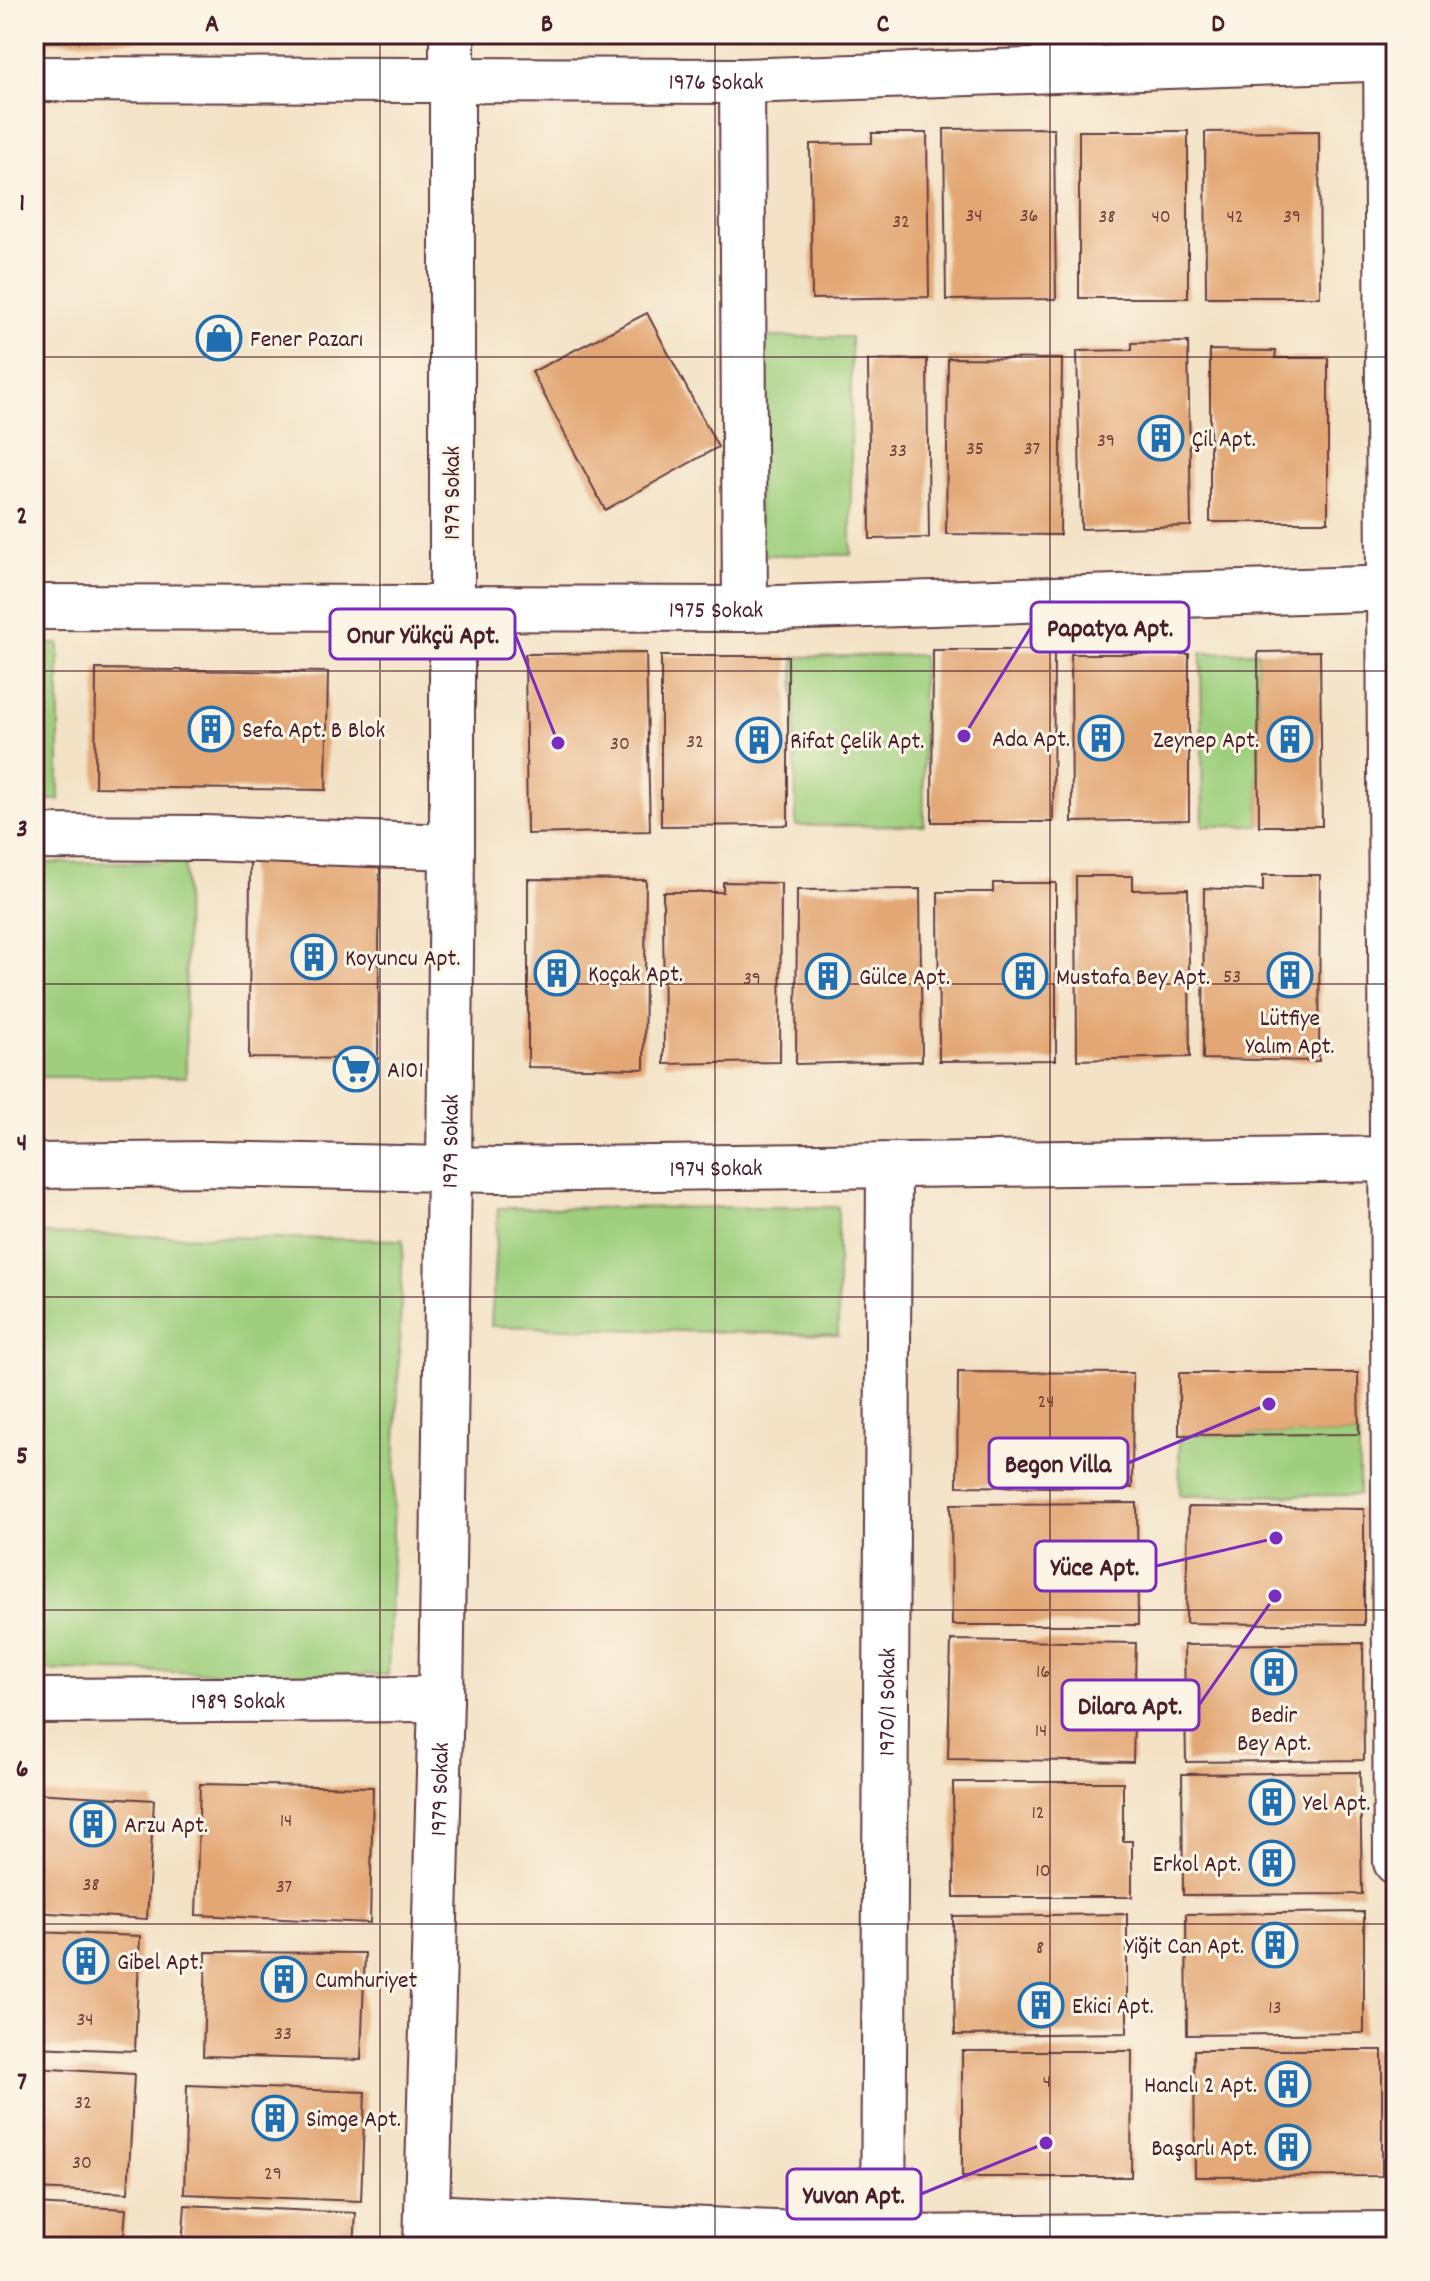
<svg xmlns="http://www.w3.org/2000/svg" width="1430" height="2281" viewBox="0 0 1430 2281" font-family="Dekko,sans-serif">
<rect width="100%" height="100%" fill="#fcf5e5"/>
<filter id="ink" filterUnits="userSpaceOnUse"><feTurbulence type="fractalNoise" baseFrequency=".0125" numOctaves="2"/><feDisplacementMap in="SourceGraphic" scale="16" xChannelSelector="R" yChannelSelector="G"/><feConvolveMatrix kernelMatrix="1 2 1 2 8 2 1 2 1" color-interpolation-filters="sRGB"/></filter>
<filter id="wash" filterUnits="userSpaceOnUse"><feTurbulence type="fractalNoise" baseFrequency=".006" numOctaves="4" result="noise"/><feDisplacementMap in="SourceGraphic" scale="32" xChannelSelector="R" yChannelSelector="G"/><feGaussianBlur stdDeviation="1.8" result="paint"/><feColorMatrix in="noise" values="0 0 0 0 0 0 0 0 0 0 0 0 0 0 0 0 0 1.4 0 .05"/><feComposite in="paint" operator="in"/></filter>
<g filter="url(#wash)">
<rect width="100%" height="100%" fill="#f3e2c6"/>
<!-- green -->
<g fill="#9fcf7e" stroke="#747754" stroke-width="2">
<path d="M759 337H851V555H758Z"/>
<rect x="34" y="644" width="25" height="156"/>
<path d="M1258 652 1259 826H1203L1201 653Z"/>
<path d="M922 655 924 825 796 826 794 657Z"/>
<path d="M185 862 186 1077H34V863Z"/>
<path d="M838 1207V1335L491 1326 498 1208Z"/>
<path d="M34 1234 403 1240 388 1675 34 1670Z"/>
<path d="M1359 1434V1495L1180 1496 1179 1435Z"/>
</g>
<g id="blocks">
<!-- building -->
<g fill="#e3a774">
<path d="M34 34H399V37L34 42Z"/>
<path d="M1054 128 1056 299 946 300 944 129Z"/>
<rect x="1079" y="131" width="109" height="167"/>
<path d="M1319 131 1320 297H1206L1205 132Z"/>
<path d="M872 133H927L929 297 812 299 810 144 872 143Z"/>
<path d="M647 313 718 447 605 510 532 372Z"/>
<path d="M1188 342 1191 526 1081 529 1077 351 1132 350V343Z"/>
<path d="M1210 350 1276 351 1275 358H1328V522H1210Z"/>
<path d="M948 358 1062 359 1060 535 946 534Z"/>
<path d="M927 359 929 538 870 539 868 360Z"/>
<path d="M933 650H1054L1053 822H932Z"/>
<path d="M1320 651 1322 826H1259L1258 652Z"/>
<path d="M646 653 650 831 527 834 525 654Z"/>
<path d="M1071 654H1189V820L1072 822Z"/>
<path d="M661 656H788V825L661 826Z"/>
<path d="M96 669 328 672 326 790 95 787Z"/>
<path d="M250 856 380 857 378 1059 249 1058Z"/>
<path d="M1263 875H1320L1319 1061 1203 1059 1204 888 1263 891Z"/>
<path d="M1076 876H1133V890L1188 889 1190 1057 1077 1060Z"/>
<path d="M528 879 646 880 644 1069 528 1067Z"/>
<path d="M723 882 781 883 780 1062 664 1064 663 892H723Z"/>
<path d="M993 883H1056V1060L939 1061 938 892H993Z"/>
<path d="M920 889 922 1061 796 1064 797 890Z"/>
<path d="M958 1372 1133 1373 1132 1488 957 1486Z"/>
<path d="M1179 1373H1358L1359 1434 1179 1435Z"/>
<path d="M1137 1503 1138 1625H952L951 1504Z"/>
<path d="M1188 1507 1364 1509V1625L1186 1623Z"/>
<path d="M951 1640 1136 1643 1133 1762 948 1759Z"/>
<path d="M1363 1643 1364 1760 1186 1762 1184 1645Z"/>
<path d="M1360 1772 1362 1894 1183 1895 1182 1774Z"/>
<path d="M953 1782H1123V1841H1132V1897H954Z"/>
<path d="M200 1784 373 1787 370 1923 196 1915Z"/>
<path d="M34 1793 154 1800 147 1919 34 1912Z"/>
<path d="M1364 1912V2033L1187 2035 1186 1914Z"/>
<path d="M1127 1914V2033L955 2035 953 1916Z"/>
<path d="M34 1932 140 1936 135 2051 34 2047Z"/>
<path d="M206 1952 365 1953 361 2060 203 2056Z"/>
<path d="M1194 2050H1382V2176L1195 2177Z"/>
<path d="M962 2051H1132L1131 2177H962Z"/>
<path d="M34 2068 134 2074 128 2193 34 2189Z"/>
<path d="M187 2085 365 2092 361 2201 184 2194Z"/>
<path d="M34 2204 126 2209 123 2247H34Z"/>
<path d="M185 2205 356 2213 354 2247H182Z"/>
</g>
</g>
</g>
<g filter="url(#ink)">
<use href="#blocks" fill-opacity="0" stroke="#633c42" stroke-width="2"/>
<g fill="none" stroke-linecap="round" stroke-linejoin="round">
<!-- minor casing -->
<g stroke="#633c42" stroke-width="48">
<g id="minor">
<path d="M1386 34 1396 1862"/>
<path id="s1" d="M34 79 742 81 1396 58"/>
<path d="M742 81 745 609"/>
<path id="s2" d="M34 607 745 609 1396 588"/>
<path d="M34 837 204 838 452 847"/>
<path id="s3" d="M34 1166 207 1164 496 1170 1396 1159"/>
<path id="s4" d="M34 1701 441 1699"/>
<path d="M428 2217 883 2238 1396 2234"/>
<path id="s5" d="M883 2238 889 1166"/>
<path id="s6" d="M426 2247 441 1699 449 1170 452 847V34"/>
</g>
</g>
<!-- minor -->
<use href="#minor" stroke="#fff" stroke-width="44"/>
</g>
</g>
<!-- grid -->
<path fill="none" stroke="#4a1f2b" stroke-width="2" stroke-opacity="0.55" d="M380 34V2247M715 34V2247M1050 34V2247M34 357H1396M34 671H1396M34 984H1396M34 1297H1396M34 1610H1396M34 1924H1396"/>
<!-- icons -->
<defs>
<g id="shop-ring" transform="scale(2.3)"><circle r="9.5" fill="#fcf5e5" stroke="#1f6fb2" stroke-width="1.5"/><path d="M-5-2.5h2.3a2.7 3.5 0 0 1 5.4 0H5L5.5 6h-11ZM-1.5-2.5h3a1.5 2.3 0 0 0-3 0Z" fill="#1f6fb2"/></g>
<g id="building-ring" transform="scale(2.3)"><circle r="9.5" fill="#fcf5e5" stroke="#1f6fb2" stroke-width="1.5"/><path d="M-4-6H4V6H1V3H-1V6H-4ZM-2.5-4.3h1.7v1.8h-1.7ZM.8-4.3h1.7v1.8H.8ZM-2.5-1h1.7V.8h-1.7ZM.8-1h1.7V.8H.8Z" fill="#1f6fb2"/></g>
<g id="supermarket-ring" transform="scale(2.3)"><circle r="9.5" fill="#fcf5e5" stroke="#1f6fb2" stroke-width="1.5"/><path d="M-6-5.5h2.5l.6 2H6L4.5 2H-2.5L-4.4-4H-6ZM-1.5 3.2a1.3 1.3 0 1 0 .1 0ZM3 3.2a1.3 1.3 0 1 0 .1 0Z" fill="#1f6fb2"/></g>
</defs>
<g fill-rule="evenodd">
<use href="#shop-ring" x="219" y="338"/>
<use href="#building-ring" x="1161" y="438"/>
<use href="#building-ring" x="211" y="729"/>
<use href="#building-ring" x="1101" y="738"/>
<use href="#building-ring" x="1290" y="739"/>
<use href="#building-ring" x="759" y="740"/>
<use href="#building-ring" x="314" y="957"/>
<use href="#building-ring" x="557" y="973"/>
<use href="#building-ring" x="1290" y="975"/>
<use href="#building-ring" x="828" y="976"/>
<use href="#building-ring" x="1025" y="976"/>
<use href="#supermarket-ring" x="356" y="1069"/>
<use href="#building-ring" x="1274" y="1672"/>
<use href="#building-ring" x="1272" y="1802"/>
<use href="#building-ring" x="93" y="1824"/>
<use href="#building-ring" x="1272" y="1863"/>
<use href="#building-ring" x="1275" y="1945"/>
<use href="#building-ring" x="86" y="1961"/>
<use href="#building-ring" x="284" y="1979"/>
<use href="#building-ring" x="1041" y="2005"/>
<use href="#building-ring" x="1288" y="2084"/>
<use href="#building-ring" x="275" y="2118"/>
<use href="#building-ring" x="1288" y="2147"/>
</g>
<g text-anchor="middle" stroke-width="6" stroke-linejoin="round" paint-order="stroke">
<!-- number labels -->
<g font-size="20" fill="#70413d">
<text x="974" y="221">34</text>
<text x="1029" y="221">36</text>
<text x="1107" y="222">38</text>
<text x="1161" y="222">40</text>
<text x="1235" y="222">42</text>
<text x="1292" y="222">39</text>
<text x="901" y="227">32</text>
<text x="1106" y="446">39</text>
<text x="975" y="454">35</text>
<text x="1032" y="454">37</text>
<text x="898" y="456">33</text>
<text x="695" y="747">32</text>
<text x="620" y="749">30</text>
<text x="1232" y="982">53</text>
<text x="752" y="984">39</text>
<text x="1046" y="1407">24</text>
<text x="1043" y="1677">16</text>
<text x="1041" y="1736">14</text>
<text x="1038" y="1818">12</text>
<text x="286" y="1826">14</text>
<text x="1043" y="1876">10</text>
<text x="91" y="1890">38</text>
<text x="284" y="1892">37</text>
<text x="1040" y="1953">8</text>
<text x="1275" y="2013">13</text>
<text x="85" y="2025">34</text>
<text x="283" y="2039">33</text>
<text x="1047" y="2087">4</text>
<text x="83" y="2108">32</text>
<text x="82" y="2168">30</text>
<text x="273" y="2179">29</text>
</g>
<!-- street labels -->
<g font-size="24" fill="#4a1f2b" stroke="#fcf5e5">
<text dy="8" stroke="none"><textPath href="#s1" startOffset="682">1976 Sokak</textPath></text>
<text transform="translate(451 493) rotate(-90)" y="8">1979 Sokak</text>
<text dy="8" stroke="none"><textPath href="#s2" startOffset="682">1975 Sokak</textPath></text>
<text dy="8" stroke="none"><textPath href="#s6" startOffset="1106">1979 Sokak</textPath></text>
<text dy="8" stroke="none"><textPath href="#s3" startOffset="682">1974 Sokak</textPath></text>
<text dy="8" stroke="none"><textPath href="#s4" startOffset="204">1989 Sokak</textPath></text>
<text dy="8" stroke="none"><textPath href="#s5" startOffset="536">1970/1 Sokak</textPath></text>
<text dy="8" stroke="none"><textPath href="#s6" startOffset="458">1979 Sokak</textPath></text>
</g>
<!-- poi labels -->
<g font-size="24" fill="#4a1f2b" stroke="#fcf5e5" text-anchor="start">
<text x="250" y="346">Fener Pazarı</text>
<text x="1192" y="446">Çil Apt.</text>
<text x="242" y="737">Sefa Apt. B Blok</text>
<text x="1070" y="746" text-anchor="end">Ada Apt.</text>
<text x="1259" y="747" text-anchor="end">Zeynep Apt.</text>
<text x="790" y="748">Rifat Çelik Apt.</text>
<text x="345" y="965">Koyuncu Apt.</text>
<text x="588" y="981">Koçak Apt.</text>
<text x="859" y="984">Gülce Apt.</text>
<text x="1056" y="984">Mustafa Bey Apt.</text>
<text x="1290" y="1025" text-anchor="middle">Lütfiye<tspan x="1290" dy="28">Yalım Apt.</tspan></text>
<text x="387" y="1077">A101</text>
<text x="1274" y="1722" text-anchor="middle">Bedir<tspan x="1274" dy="28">Bey Apt.</tspan></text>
<text x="1303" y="1810">Yel Apt.</text>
<text x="124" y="1832">Arzu Apt.</text>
<text x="1241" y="1871" text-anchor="end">Erkol Apt.</text>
<text x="1244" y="1953" text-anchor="end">Yiğit Can Apt.</text>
<text x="117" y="1969">Gibel Apt.</text>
<text x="315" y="1987">Cumhuriyet</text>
<text x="1072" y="2013">Ekici Apt.</text>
<text x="1257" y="2092" text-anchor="end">Hanclı 2 Apt.</text>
<text x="306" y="2126">Simge Apt.</text>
<text x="1257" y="2155" text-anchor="end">Başarlı Apt.</text>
</g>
</g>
<!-- callouts -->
<path fill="none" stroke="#7b2cbf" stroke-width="3" d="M964 736L1031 627M558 743L515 634M1269 1404L1128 1463M1276 1538L1156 1566M1275 1596L1199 1705M1046 2143L921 2194"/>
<g fill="#7b2cbf" stroke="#fcf5e5" stroke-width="3">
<circle cx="964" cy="736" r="8"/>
<circle cx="558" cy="743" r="8"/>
<circle cx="1269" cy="1404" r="8"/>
<circle cx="1276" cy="1538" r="8"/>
<circle cx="1275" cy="1596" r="8"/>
<circle cx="1046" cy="2143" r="8"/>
</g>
<g fill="#fcf5e5" stroke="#7b2cbf" stroke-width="3">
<rect x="1031" y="602" width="158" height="50" rx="8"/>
<rect x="330" y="609" width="185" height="50" rx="8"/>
<rect x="989" y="1438" width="139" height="50" rx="8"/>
<rect x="1035" y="1541" width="121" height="50" rx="8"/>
<rect x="1062" y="1680" width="137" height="50" rx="8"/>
<rect x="787" y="2169" width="134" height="50" rx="8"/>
</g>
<g font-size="26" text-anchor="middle" font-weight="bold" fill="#4a1f2b">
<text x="1110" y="636">Papatya Apt.</text>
<text x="423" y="643">Onur Yükçü Apt.</text>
<text x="1058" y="1472">Begon Villa</text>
<text x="1095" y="1575">Yüce Apt.</text>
<text x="1130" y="1714">Dilara Apt.</text>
<text x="854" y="2203">Yuvan Apt.</text>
</g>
<!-- margin -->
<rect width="1430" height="2281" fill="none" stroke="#fcf5e5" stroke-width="88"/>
<rect x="44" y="44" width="1342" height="2193" fill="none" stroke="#4a1f2b" stroke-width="3"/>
<g font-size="26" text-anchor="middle" font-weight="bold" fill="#4a1f2b">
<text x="212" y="31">A</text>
<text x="547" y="31">B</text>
<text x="883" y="31">C</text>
<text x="1218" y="31">D</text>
<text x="22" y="210">1</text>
<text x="22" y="523">2</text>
<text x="22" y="836">3</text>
<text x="22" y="1150">4</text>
<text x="22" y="1463">5</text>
<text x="22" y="1776">6</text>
<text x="22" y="2089">7</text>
</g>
</svg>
